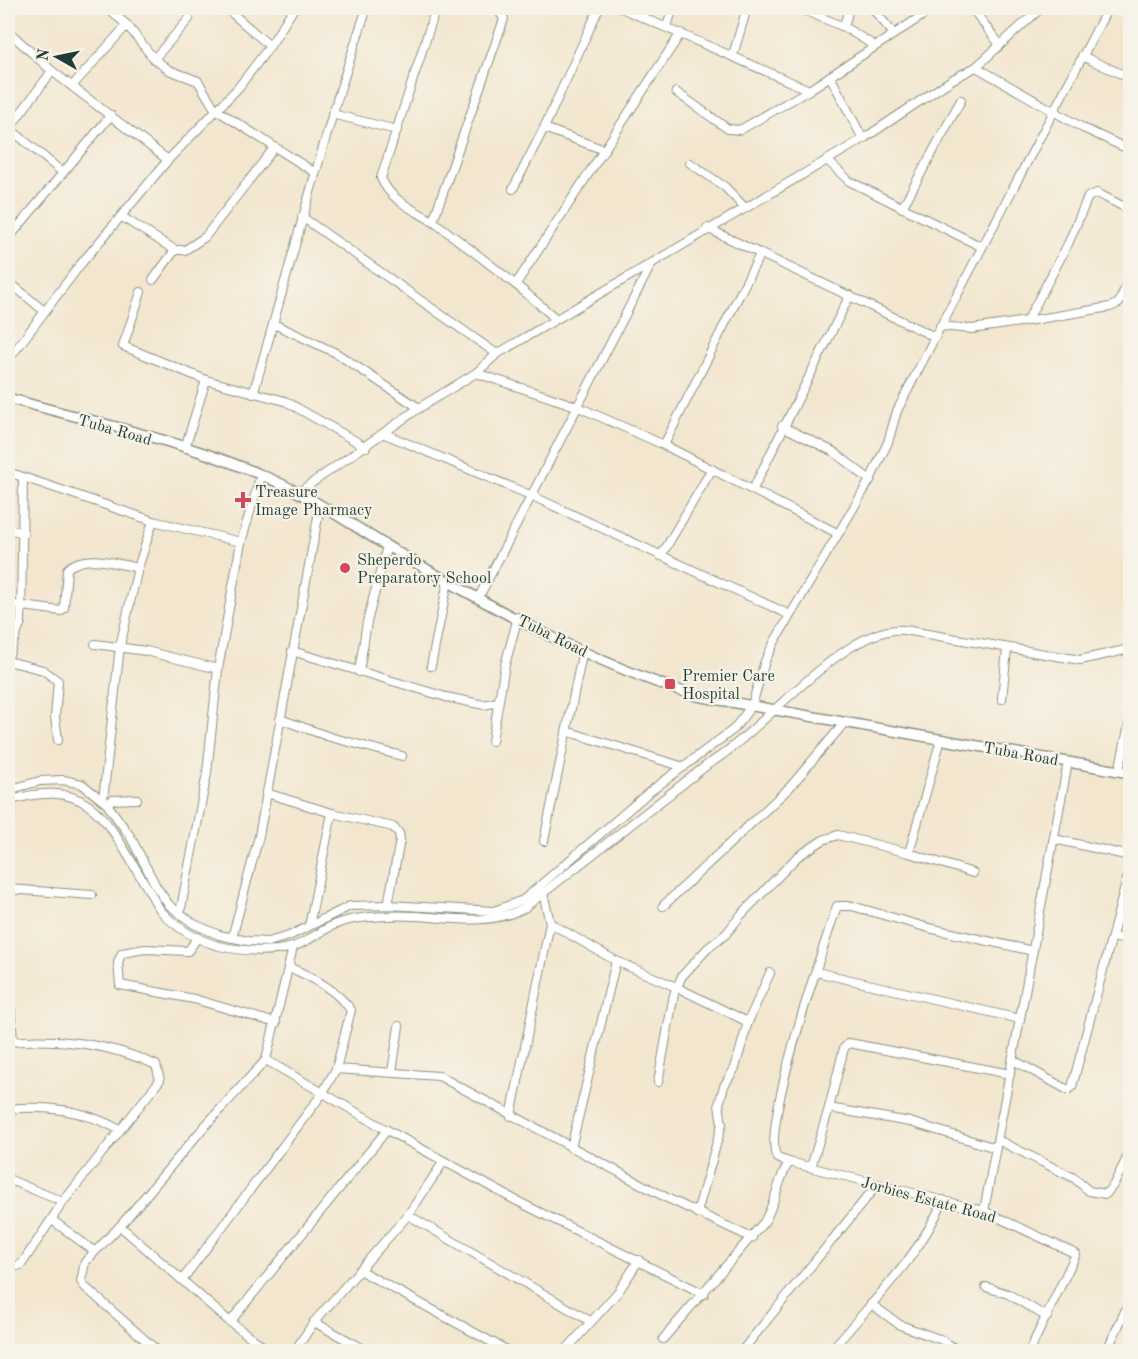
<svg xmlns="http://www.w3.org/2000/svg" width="1138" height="1359" viewBox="0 0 1138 1359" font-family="'Old Standard TT',serif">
<rect width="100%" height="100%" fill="#f7f3e8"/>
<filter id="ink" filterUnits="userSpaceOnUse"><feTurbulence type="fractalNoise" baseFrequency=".0167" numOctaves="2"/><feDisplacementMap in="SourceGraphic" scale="12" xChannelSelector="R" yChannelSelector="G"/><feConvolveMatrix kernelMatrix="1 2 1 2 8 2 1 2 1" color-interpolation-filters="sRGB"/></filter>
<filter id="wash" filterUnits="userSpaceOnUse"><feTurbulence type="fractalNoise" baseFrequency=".008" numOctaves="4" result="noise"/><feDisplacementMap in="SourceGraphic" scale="24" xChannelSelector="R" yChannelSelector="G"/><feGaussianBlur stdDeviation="1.35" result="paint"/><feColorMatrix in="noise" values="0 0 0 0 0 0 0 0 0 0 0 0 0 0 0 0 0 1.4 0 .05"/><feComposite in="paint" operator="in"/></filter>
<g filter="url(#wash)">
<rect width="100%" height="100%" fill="#f3e6cf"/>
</g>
<g filter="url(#ink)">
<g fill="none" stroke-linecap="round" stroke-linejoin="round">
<!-- minor casing -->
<g stroke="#899282" stroke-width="10">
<g id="minor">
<path d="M107 8 127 25 154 59 169 70 198 81 215 109 314 172"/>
<path d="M226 8 270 46"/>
<path d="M436 8 381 178C392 204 418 210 438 225 478 255 518 285 555 318"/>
<path d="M621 8 809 90"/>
<path d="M799 8 844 27 875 46"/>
<path d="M872 8 894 34"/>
<path d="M972 8 1000 45"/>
<path d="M667 26 673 8"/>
<path d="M844 27 849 8"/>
<path d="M8 31 52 71 168 160"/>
<path d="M733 55 747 8"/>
<path d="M1082 56 1130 78"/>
<path d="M154 59 189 19"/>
<path d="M976 67 1083 128 1130 150"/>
<path d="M830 76 863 139"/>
<path d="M73 85 127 25"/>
<path d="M676 92 728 129 740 130 809 90 934 8"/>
<path d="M332 114 397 130"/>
<path d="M8 127 62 172"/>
<path d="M544 128 602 149"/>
<path d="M8 130 52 71"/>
<path d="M827 160 849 181 982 247"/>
<path d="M690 163 725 187 744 207"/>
<path d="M513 189 544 128 599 8"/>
<path d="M902 208 961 100"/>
<path d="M122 217 175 250H185L205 237 274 148"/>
<path d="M302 217 497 354"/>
<path d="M433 221 504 19 499 11 490 8"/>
<path d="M707 228 935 337"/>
<path d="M8 239 111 115"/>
<path d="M153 280 175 250"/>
<path d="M8 281 44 311"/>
<path d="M516 284 681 33"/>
<path d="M141 292 123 346 206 380 285 401 366 447"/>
<path d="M1027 321 1110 307 1119 303 1130 276"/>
<path d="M274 324 336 353 419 408"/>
<path d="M940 326 972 329 1027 321 1068 244 1088 197 1097 193 1130 210"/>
<path d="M8 360 80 265 168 160 238 88 270 46 294 8"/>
<path d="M476 373 576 406 664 445 837 533"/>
<path d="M253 394C291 265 323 135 367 8"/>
<path d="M782 426 834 452 870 480"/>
<path d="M385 434 530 495 790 615"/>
<path d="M664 445 760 254"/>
<path d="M185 448 206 380"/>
<path d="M8 472 153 521 241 542"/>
<path d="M753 489 850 295"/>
<path d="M299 492 419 408 476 373 497 354 863 139 953 79 976 67 1041 8"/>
<path d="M8 529 24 533"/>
<path d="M661 556 712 469"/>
<path d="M479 597 652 263"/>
<path d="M8 604 61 611 64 608 67 569C84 552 118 564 138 568"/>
<path d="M95 644 146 651 218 669"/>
<path d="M292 651 446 697 484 705 498 702"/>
<path d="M8 657 21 622 23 478"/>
<path d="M8 661 43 670 58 681 55 717 58 740"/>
<path d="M431 666 448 581"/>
<path d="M359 672 367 622 387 546"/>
<path d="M1002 699 1007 649"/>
<path d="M280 719 330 737 402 756"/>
<path d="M566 731 684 767"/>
<path d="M492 741 505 665 518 617"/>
<path d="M1119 771 1130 720"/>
<path d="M8 790 40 781 63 780 82 784 107 804 130 836 157 888 169 905 194 924 219 935 248 941 268 942 289 936 350 906 388 905 494 911 523 900 648 793 734 729 752 705 765 661 775 641 870 480 888 442 897 411 935 337 1108 8"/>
<path d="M266 793 332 813 393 827 399 833 400 840 388 905"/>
<path d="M103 800 120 646 138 568 153 521"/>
<path d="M8 801C92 775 107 822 145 884 150 892 155 903 161 911 176 928 198 940 219 946 240 951 271 953 292 947 307 943 321 930 336 924 352 918 369 917 386 916 434 912 479 931 524 908L707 765C761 734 843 625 904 630L1080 660 1130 649"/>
<path d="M107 804 112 800 137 799"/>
<path d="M1054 839 1130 856"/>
<path d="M544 841 583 650"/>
<path d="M909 853 973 873"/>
<path d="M8 889 92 895"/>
<path d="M663 906 790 787 846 721"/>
<path d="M180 913 207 773 218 669 231 597 241 542 261 475"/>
<path d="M550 923 616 961 676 987 748 1022"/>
<path d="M309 926 332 813"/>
<path d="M198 937 188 951 145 949 122 953 118 962 120 985 194 999 276 1023"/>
<path d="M1114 937 1130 941"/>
<path d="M232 938 259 836 320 506"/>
<path d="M816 972 1020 1019"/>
<path d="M8 978 13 1041"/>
<path d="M8 1042C58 1037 111 1044 156 1065L160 1080 63 1202 21 1265 8 1268"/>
<path d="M266 1060 387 1130 517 1201 704 1294"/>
<path d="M1013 1060 1068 1090 1072 1087 1130 868"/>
<path d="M336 1069 439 1076 667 1198 752 1238"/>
<path d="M392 1072 399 1026"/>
<path d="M658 1082 674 994 682 976 708 948 726 934 741 915 797 857 823 840 838 835 909 853 941 739"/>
<path d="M829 1108 910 1122 996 1148"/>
<path d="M8 1109C48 1105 84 1110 120 1130"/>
<path d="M511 1116 550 923 543 893"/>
<path d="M998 1140 1074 1178 1089 1191 1106 1194 1114 1184 1130 1152"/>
<path d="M571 1148 616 961"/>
<path d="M811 1167 829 1108 844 1048 849 1043 1010 1074"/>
<path d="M8 1179 63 1202"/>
<path d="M984 1211 1068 762"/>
<path d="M697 1213 722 1124 719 1104 724 1086 735 1068 748 1022 770 973"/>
<path d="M408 1215 590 1321"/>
<path d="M52 1220 94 1251"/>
<path d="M120 1226 230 1322 271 1352"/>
<path d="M359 1270 510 1352"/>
<path d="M183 1279 322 1094 336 1069 351 1010C336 990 311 976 288 967"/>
<path d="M986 1287 1008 1294 1047 1317"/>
<path d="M871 1304 900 1325 942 1340 960 1352"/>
<path d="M230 1322 387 1130"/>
<path d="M314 1322 369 1352"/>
<path d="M663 1339 764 1222C775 1205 777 1181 789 1162"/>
<path d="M159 1352 85 1287 81 1281 85 1262 120 1226 204 1127 266 1060 293 947"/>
<path d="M294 1352 314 1322 408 1215 444 1161"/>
<path d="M564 1352 618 1292 639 1260"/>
<path d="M741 1352 877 1185"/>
<path d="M830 1352C870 1303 919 1259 943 1200"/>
<path d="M1029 1352 1076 1254 984 1211 789 1162 777 1158C760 1128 824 946 837 906H852L929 928 1033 951"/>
<path d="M1106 1352 1130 1301"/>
</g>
</g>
<!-- tertiary casing -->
<g stroke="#899282" stroke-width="12">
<path id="tertiary" d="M8 398C102 425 210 446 297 492 328 508 357 528 387 546 483 603 590 663 697 696L1130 773"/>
</g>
<!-- minor -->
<use href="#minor" stroke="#fff" stroke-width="8"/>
<!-- tertiary -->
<use href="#tertiary" stroke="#fff" stroke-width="9"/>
</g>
</g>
<!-- markers -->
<g fill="#d1495b" stroke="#f7f3e8" stroke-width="2">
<path d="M240 491h6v6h6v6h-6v6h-6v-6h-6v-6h6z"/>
<circle cx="345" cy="568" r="6"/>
<rect x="664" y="678" width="12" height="12" rx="3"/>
</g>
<g text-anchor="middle" stroke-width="4.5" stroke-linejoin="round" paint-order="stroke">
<!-- street labels -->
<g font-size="16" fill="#1f3d34" stroke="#f7f3e8">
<text transform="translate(115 429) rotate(16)" y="6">Tuba Road</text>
<text transform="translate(553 635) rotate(26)" y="6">Tuba Road</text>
<text transform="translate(1021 753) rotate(10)" y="6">Tuba Road</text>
<text transform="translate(929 1199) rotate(15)" y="6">Jorbies Estate Road</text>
</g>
<!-- poi labels -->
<g font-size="16" fill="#1f3d34" stroke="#f7f3e8" text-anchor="start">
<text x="255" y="497">Treasure<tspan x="255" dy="18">Image Pharmacy</tspan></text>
<text x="357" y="565">Sheperdo<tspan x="357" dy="18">Preparatory School</tspan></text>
<text x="682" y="681">Premier Care<tspan x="682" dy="18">Hospital</tspan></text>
</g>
</g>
<!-- margin -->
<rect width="1138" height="1359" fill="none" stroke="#f7f3e8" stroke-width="30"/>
<!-- north arrow -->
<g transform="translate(57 57) rotate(279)" stroke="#f7f3e8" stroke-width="4.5" paint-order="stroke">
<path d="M0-4.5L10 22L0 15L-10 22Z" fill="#1f3d34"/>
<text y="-9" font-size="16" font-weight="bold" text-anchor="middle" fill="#1f3d34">N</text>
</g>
</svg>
